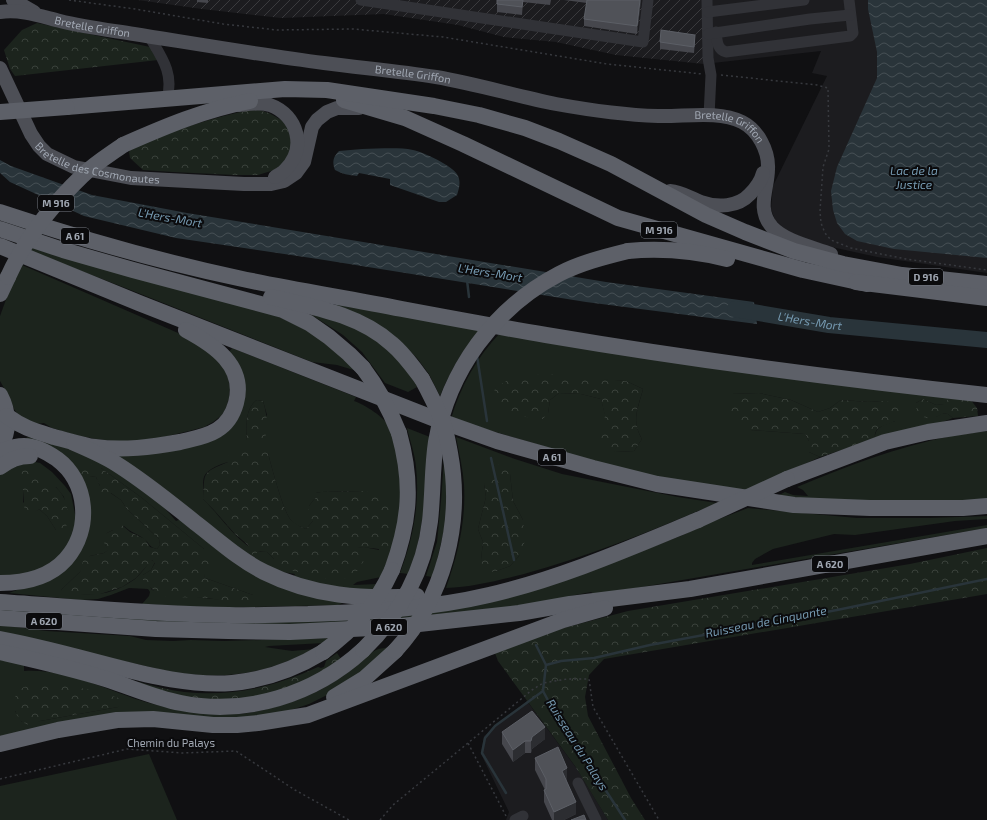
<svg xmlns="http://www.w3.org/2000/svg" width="987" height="820" viewBox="0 0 987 820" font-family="'Exo 2',sans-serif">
<defs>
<pattern id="industrial-furrows" width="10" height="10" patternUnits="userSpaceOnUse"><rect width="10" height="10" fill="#1c1c1f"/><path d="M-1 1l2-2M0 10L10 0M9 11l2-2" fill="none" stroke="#3a3a3d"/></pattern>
<pattern id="forest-crowns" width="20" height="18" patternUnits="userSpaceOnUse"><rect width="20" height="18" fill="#1c241d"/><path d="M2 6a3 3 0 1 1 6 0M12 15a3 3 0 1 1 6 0" fill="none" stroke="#3a413b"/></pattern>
<pattern id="water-waves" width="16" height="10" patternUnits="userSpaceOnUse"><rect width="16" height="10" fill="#29343a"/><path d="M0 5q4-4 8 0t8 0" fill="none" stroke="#454f54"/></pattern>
</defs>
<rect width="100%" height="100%" fill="#101012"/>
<!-- built -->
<g fill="#1c1c1f">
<path d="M703 0H987V273L877 257 818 244 787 231 775 220 771 209 773 186 827 76 812 73 821 51 704 64Z"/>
<path d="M527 701 577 769 608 820H506L509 812 481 754 484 736Z"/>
</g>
<!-- industrial -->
<path fill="url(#industrial-furrows)" d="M138 0H702L704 64 616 55 556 42 504 37 458 25 384 14 281 18 202 9Z"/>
<!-- grass -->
<g fill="#1c241d" fill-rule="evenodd">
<path d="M32 247 269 313C290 321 309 330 327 344 337 352 347 362 357 371L337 365 312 362 123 287 29 251Z"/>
<path d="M22 265 185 336 201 345 221 363 227 374 230 387 229 398 226 408 222 415 213 422 204 427 189 431 159 438 136 441H113L96 439 75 435 52 428 44 423 37 424 19 416 14 409 7 393 0 381V316L12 283Z"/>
<path d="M336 302 480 329C463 350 450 371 440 396L429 374 417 358 398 339 336 306Z"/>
<path d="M307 312 336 318 389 347 415 380 417 387 408 392 385 383 362 352 343 335Z"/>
<path d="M500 333 950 397 945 404 936 405 923 399 916 403 936 417 941 414H948L953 418 940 423 875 439C874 426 886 425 895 421L882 401 869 402 841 400 830 408 818 412 791 400 759 393 732 394 751 430 805 434 809 441V452L820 457 741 493 638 474 451 419C460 387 477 357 500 333ZM592 379 626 381 643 389C638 409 631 420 642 439L634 451 615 452 601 399 581 394 559 393 550 400 548 413 495 388Z"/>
<path d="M232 348 356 397 354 401C365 405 385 417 390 428 401 451 404 502 398 527 395 544 387 561 381 577L357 582 353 585 377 584 372 592 292 580 295 574 276 571 265 568 142 475 116 454 233 423 229 352ZM257 400 263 401 267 415 247 440C246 428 245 407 257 400ZM268 453C271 465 283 510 290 519 294 524 300 527 306 529L313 521 309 506 316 497V493L321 492 365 491 379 550 364 547 274 559 267 552C265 551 261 552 258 551 239 545 218 513 203 499 204 493 202 483 204 477 210 462 254 456 268 453Z"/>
<path d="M407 428 430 437C426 483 425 530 409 574L400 573C413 539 420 504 416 467 415 454 410 441 407 428Z"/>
<path d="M987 431V502L926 504 775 497 785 492 793 495 808 496 803 490 797 487C847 466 897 447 951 436 963 434 975 433 987 431Z"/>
<path d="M28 437C82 448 141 478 176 521L181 519 216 547 347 601 338 605 216 608 142 604 149 596 150 592 148 589 129 588 111 595 98 599 80 600 9 593 27 586 71 561 83 486 27 441 26 438ZM101 468 142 498 204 549 203 571 205 578 253 595V601C218 601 186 596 152 590L143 575 151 570 155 562 151 560C147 565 140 575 135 579 111 596 89 598 61 590L80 572 90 556 104 553 109 550 105 545 107 533 113 530 124 526C131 533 138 534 144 539 151 544 147 546 157 549L160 545 159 539 127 509 121 500 100 486 96 477 90 476Z"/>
<path d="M456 437 515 459 562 474 678 497 717 503C654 530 590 556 524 574 499 580 473 587 446 588 458 554 466 521 464 485 463 469 459 453 456 437ZM510 474 513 501 523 520 519 556 510 566 494 572 481 560 483 542 478 529 486 497 484 484Z"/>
<path d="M444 458 447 474 446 522 433 577 426 576 437 542 441 501Z"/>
<path d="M31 461 40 463 52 472 65 486 71 494 77 524 74 538 51 565 33 574 0 577V474L5 471ZM56 487 64 497 67 520 56 530 47 516 39 509 34 512 23 502V490Z"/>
<path d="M748 508 857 518H930L987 516V519L955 521 855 535 834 534 773 549 755 559 752 563V565L987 525V528L636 588 594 594 591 592 570 596 575 599 409 619 293 625H198L0 611V607L275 621 575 577 683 535 706 524Z"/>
<path d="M0 625 47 631 130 636 146 640 173 641 191 640 224 641 330 638 324 643 269 646 265 647 292 651 314 649C266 674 229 679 176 673L0 633Z"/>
<path d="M391 647 374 663 335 691 309 704 288 711 266 717 190 720 0 739V659L24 664V671C68 668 107 691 149 703 178 711 205 715 235 714 262 713 304 700 327 686 337 680 347 674 355 667 362 662 368 653 376 650 380 648 386 648 391 647ZM112 697 119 698 118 707 40 721 22 722 15 711Z"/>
<path d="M149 754 177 820H0V786Z"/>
</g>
<!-- forest -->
<g fill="url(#forest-crowns)">
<path d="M37 23 150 47 158 60 15 76 10 69 4 50 22 30Z"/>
<path d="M255 109 269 113 283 121 292 134 291 149 286 162 274 170 258 175H235L173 172 143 170 130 158 129 152 132 146C172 131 213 117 255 109Z"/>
<path d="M545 374 626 381 643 389C638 408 631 420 642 439L634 451 615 452 600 443 605 416 601 399 581 394 559 393 550 400 548 413 543 419 530 418 506 411 493 399 495 388 511 378Z"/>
<path d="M759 393 791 400 818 412 830 408 841 400 869 402 882 401 898 403 903 412C901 415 899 418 896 420 888 427 873 424 875 439L820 457 809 452V441L805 434 751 430 733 420 727 411 731 394Z"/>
<path d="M950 397 970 399 977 408 978 416 953 418 948 414C940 413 942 415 936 417 929 420 923 417 917 414L916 403 923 399 936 405 944 404Z"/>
<path d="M257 400 263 401C267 415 268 424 265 439 258 442 254 443 247 440 246 428 245 407 257 400Z"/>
<path d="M243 447 264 450 268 453C271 465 283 510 290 519 294 523 300 527 306 529L313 521 307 517 309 506 316 497V493L321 492 365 491 385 498 389 505 391 540 387 549C377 550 367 546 357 548L364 552V560L359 570 346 578 333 580 290 570 274 559 267 552 258 551 255 555 250 554 248 545 235 534 213 509 203 499C205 472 201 473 228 462L229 455 234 448Z"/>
<path d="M89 464 101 468 142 498 204 549 210 557 211 564 204 571 205 578 253 595 255 599 253 601H225L208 598 170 597 159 595 143 581V575L151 570 155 563 152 560 136 578 122 587 97 595 64 594 61 590 80 572 83 561 90 556 104 553 108 550 105 545 103 539 107 533 113 530 112 526 116 520 130 532 145 539 150 547 157 549 160 545 159 539 127 509 121 500 111 493 103 498 98 494 100 486 96 477 90 476 86 483 83 482 80 472 82 465Z"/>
<path d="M500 464 510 474 513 501 523 520 525 541 519 556 510 566 494 572 483 570 481 560 483 542 478 529 486 497 484 484 491 469Z"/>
<path d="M31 469C58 487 74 496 65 532L56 530 47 516 39 509 28 518 25 516 23 490 20 481 22 471Z"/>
<path d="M987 548V594L604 659 589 675 585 697 588 716 631 798 645 820H608L575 766 498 661 495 653 541 634 628 611 910 564Z"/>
<path d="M337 653 343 662 326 673 264 698 190 700 138 683 139 682C154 686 169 690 184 692 233 697 274 687 318 667L321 668 324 667 326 661Z"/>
<path d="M34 683H53L91 690 119 698 121 703 118 707 40 721 29 725C27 724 23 723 21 721 14 713 11 700 18 692 21 687 29 685 34 683Z"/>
</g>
<!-- water -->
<g fill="url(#water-waves)">
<path d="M868 0H987V258L894 249 857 241 845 234 837 223 833 210 831 191 837 167 877 78V52L868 9Z"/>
<path d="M362 149C379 149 397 147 413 150 423 152 454 166 458 176 461 182 459 189 457 195L446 202H439L390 185V179L359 173 357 176C349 175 342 174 335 170 332 162 333 157 339 151Z"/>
<path d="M0 160 11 166 92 195 187 213 606 282 754 302 757 324 586 302 318 259 176 238 84 216 10 182 0 173Z"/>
</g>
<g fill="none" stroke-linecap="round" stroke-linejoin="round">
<!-- stream -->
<g stroke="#29343a" stroke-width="2.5">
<path d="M467 280 469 297"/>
<path d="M477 356 487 421"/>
<path d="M491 458 514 560"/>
<path d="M536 645 546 665 543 691 551 706 625 820"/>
<path d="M546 665 561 661 594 658 650 645 837 610 987 579"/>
<path d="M506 793 482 753 485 738 495 726 543 691"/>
</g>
<!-- river -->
<path stroke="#29343a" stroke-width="16" id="s1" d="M735 309 829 325 987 340"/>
<!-- path -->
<g stroke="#37393e" stroke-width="1.5" stroke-dasharray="2 3" stroke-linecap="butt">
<path d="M69 0 135 9 223 24 277 30 353 29 443 37 607 64 702 74"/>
<path d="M721 75 817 85 828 88 829 149 823 167 820 211 821 223 825 233 831 240 851 248 906 259 987 270"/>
<path d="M0 779 127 749 183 753 236 751 295 790 349 820"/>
<path d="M506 816 468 743 532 690 543 683 567 679H589L593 707 659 820"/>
<path d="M380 820 393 805 468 743"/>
</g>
<!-- minor -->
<g stroke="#313237" stroke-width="11">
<path d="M361 0 643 42 648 0"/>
<path d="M707 0 708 58 711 75 709 116"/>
<path d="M708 12 804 0"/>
<path d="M716 32C717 40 717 50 726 52L850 36 853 33 849 0"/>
<path d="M708 34 810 19 850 15"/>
<path d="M149 36C162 58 174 73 167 99"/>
<path d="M578 783 596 820"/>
<path d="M515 820 523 816"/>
</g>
<!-- major -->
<g stroke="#4d4f56" stroke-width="14">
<path d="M13 0 34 12"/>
<path id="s2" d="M0 12C21 9 40 16 60 21 84 27 109 30 134 34 197 44 261 55 324 63 362 68 399 71 436 77 477 84 516 96 556 104 589 110 624 115 658 116 684 117 718 110 742 122 758 130 769 151 768 169 768 189 756 209 772 227 786 242 813 247 831 254"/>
<path id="s3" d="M0 68 31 134 39 146 47 154 74 167 131 178 244 184H271L284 181 296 173 304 162 312 127 317 120 327 112 337 108H359"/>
<path d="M239 105C249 104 260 102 270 105 298 115 307 149 285 170 283 173 278 175 275 177"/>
<path d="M670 191C682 192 690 198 701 202 718 208 738 207 750 194 756 188 761 181 763 173"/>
</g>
<!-- highway -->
<g stroke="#5d6068" stroke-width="16">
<path d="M344 100 405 118 463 144 618 218 803 270 867 284"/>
<path d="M67 107 285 89 327 90 434 106 479 115 525 128 559 141 611 164 706 215 745 232 794 251 843 264 902 275 987 284"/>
<path d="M123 145C166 126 204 110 250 101"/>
<path d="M0 212C78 238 158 261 238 278 293 290 348 298 402 309 450 318 498 327 546 335 693 360 840 379 987 395"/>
<path d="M0 229 63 250 133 270 283 310 309 323 329 337 349 354 363 368"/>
<path d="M0 246 139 303 435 419 497 441 593 468 657 484 794 505 870 508H963L987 506"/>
<path d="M628 251C661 248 695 251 727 259"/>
<path d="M856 282 987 298"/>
<path d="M0 294 8 277"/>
<path d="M271 297C313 307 359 314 392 344 404 354 413 367 422 379"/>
<path d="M0 395C9 412 10 431 0 447"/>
<path d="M7 416C23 428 35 431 54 437 67 440 81 445 95 447 123 451 152 447 180 442 192 439 206 437 217 430 227 424 233 414 236 403 246 366 214 345 186 330"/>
<path d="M74 443C88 449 102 455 115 463 144 481 171 503 197 524 219 541 240 560 264 572 312 596 364 600 417 596"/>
<path d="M0 452C7 449 16 446 24 446 36 446 47 452 57 459 88 482 92 529 66 559 50 577 24 583 0 583"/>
<path d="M0 467C9 460 18 456 30 456"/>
<path d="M787 479 885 442 928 432 987 423"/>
<path d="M392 570C410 521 413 483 399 433"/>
<path d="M0 602C76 607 152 614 229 615 255 616 282 614 308 614 368 612 430 609 489 595 562 578 630 548 698 520"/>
<path d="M0 618 156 629 228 631 290 632 392 627 519 613 570 604 690 589 987 536"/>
<path d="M0 639C38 646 75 656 112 666 151 676 191 686 232 683 264 680 295 669 323 652"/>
<path d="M0 652C35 660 71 668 106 679 131 687 155 698 181 703 246 716 314 695 363 650"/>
<path d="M334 697 365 678 395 651"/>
<path d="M0 744 58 730 117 720 153 719 213 725H237L258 723 308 715 563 620 605 608"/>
</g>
<!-- highway-bridge -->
<g stroke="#5d6068" stroke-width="16">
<path d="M0 112 67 107"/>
<path d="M8 277C25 239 51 206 82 176 94 164 109 155 123 145"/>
<path d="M363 368C379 389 389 408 399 433"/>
<path d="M698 520 787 479"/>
<path d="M363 650C400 614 424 573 430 521 433 495 432 468 436 442 448 371 494 308 559 274 580 263 604 257 628 251"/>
<path d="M395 651C444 598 463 523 450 453 448 442 446 430 442 420 436 406 429 392 422 379"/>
<path d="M323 652C355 628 375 607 392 570"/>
</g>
</g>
<!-- wall -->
<g fill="#46474d">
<path d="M197 0H208V3L197 2Z"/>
<path d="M497 0H551L550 5 523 2 522 15 497 12Z"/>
<path d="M564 0H641L637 34 584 26V19L587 3Z"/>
<path d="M695 41 694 53 660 49V42Z"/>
<path d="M502 732 545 739 532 749 531 753H525L513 762 502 744Z"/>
<path d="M535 758 567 780H566L576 814 564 820H552L544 802V790H545L535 770Z"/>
</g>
<!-- shaded-wall -->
<g fill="#2c2d31">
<path d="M640 0H641L637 34V26Z"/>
<path d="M545 727V739L532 749 531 753V741L532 737Z"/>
<path d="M525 741V753L513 762V750Z"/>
<path d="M567 768V780L562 783V771Z"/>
<path d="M576 802V814L564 820H554V812Z"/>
</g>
<!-- building -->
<g fill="#505258" stroke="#5c5f66">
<path d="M497 0H523L522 7 497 4Z"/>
<path d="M587 0H640L637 26 584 19Z"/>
<path d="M661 30 695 35 694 47 660 42Z"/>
<path d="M532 711 545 727 532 737 531 741H525L513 750 502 732Z"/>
<path d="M558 747 567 768 562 771 576 802 554 812 544 790 546 789V779L535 758Z"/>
<path d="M584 815 586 820H571Z"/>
</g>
<g text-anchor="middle" stroke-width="4" stroke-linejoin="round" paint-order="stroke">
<!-- shield labels -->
<g fill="#0b0b0d" stroke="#747981" stroke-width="1">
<rect x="38" y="195" width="36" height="16" rx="3"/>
<rect x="641" y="222" width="36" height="16" rx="3"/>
<rect x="61" y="228" width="28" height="16" rx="3"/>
<rect x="909" y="269" width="34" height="16" rx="3"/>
<rect x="538" y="449" width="28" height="16" rx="3"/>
<rect x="812" y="556" width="36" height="16" rx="3"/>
<rect x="26" y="613" width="36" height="16" rx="3"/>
<rect x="371" y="619" width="36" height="16" rx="3"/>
</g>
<g font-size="10" font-weight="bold" fill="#a1a8b3">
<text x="56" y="207">M 916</text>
<text x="659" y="234">M 916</text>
<text x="75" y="240">A 61</text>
<text x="926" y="281">D 916</text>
<text x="552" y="461">A 61</text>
<text x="830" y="568">A 620</text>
<text x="44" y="625">A 620</text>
<text x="389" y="631">A 620</text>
</g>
<!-- street labels -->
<g font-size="11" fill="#a1a8b3" stroke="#0b0b0d">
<text dy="4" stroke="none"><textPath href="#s2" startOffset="94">Bretelle Griffon</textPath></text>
<text dy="4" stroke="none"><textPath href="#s2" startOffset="418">Bretelle Griffon</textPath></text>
<text dy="4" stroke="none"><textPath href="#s2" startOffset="742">Bretelle Griffon</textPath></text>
<text dy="4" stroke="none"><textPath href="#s3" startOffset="150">Bretelle des Cosmonautes</textPath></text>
<text x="171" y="747">Chemin du Palays</text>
</g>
<!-- water labels -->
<g font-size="12" font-style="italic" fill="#7599b0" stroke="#0b0b0d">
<text x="914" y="175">Lac de la<tspan x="914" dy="14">Justice</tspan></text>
<text transform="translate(170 218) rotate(10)" y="4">L'Hers-Mort</text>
<text transform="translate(490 273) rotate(9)" y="4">L'Hers-Mort</text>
<text dy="4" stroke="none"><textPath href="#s1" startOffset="76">L'Hers-Mort</textPath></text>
<text transform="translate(766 622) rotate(-11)" y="4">Ruisseau de Cinquante</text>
<text transform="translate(577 745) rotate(58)" y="4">Ruisseau du Palays</text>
</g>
</g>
</svg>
